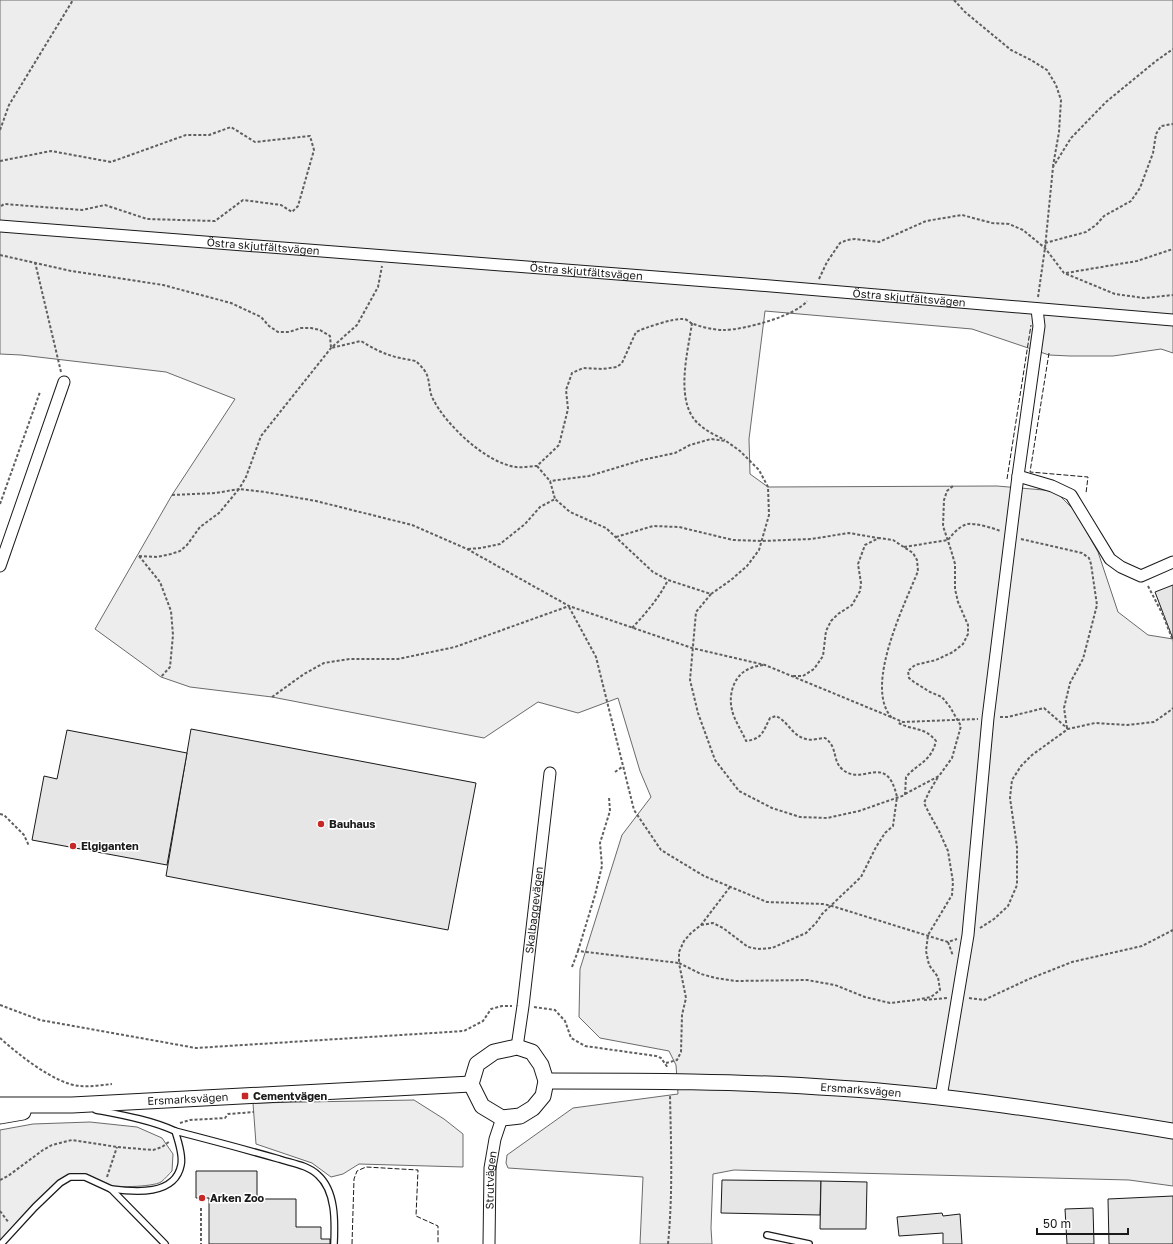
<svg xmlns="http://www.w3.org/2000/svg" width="1173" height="1244" viewBox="0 0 1173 1244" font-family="'Golos Text',sans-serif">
<rect width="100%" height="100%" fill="#fff"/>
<!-- green -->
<g fill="#ededed" stroke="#6a6a6a">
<path d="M0 0H1173V353L1161 349 1113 356H1070L1049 355 972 329 765 311 749 439 750 474 768 487 997 486 1055 491 1075 511 1098 552 1118 612 1148 635 1173 639V1186L1129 1180 734 1170 713 1174 711 1228 712 1244H640L643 1177 508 1168 506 1163 507 1155 573 1108 678 1094 676 1065 669 1051 600 1038 579 1017 580 969 622 835 651 797 640 771 618 698 578 713 538 702 484 738 272 697 190 687 161 677 95 629 172 495 235 399 166 372 21 355 0 354Z"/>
<path d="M414 1100 444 1119 463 1134V1167L359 1164 343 1174 331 1177 312 1163 256 1144 253 1103Z"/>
<path d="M90 1122 137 1127 162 1138 173 1154 172 1171C169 1174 165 1179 161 1182 153 1187 112 1188 103 1185 83 1179 82 1172 60 1183L0 1244V1130L33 1124Z"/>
</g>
<!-- building -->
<g fill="#e6e6e6" stroke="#1a1a1a">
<path d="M1173 585V639L1155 592Z"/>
<path d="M191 729 476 783 448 930 166 876Z"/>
<path d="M67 730 187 753 167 865 32 840 44 776 57 779Z"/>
<path d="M196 1171H257V1199H296V1227H321V1239H330V1244H209V1198H196Z"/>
<path d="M722 1180 821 1181 820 1215 721 1213Z"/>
<path d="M821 1181 867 1182 866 1229H820Z"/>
<path d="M1173 1196V1244H1109L1108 1199Z"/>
<path d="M1093 1208 1094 1244H1067L1065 1209Z"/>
<path d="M942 1213 943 1216 960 1214 962 1244H943V1233L899 1236 897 1217Z"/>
</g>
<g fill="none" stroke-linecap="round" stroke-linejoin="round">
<!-- lane casing -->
<g stroke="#1a1a1a" stroke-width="8">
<g id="lane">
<path d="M96 1110C122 1115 151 1120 175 1131 178 1140 183 1156 181 1165 175 1196 135 1192 111 1189"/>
<path d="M175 1131C210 1140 244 1149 279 1159 291 1163 308 1165 318 1175 336 1191 335 1222 334 1244"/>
<path d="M767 1235 809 1244"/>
<path d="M1 1244 35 1207 60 1183 70 1177H85L111 1189 165 1244"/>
</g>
</g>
<!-- street casing -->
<g stroke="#1a1a1a" stroke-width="13">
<g id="street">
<path id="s1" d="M0 226 746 284 1173 320"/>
<path d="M1018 476 1052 486 1071 495 1110 559 1121 567 1141 576 1173 562"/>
<path d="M0 566 64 382"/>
<path id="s2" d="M517 1047 523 1006 550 773"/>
<path d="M941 1097 968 935 988 718 1018 476 1039 326 1037 309"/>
<path id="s3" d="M489 1244 490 1168 495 1139 502 1118"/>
</g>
</g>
<!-- secondary casing -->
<g stroke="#1a1a1a" stroke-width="17">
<g id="secondary">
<path d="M517 1047 532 1052 541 1065 546 1081 543 1096 533 1108 520 1116 502 1118 482 1106 471 1084 477 1064 494 1052Z"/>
<path id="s4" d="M546 1081C644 1081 740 1081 837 1088 950 1095 1062 1113 1173 1131"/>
<path id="s5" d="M0 1105H72L471 1084"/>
<path d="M0 1116 23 1112"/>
</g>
</g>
<!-- path -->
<g stroke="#5f5f5f" stroke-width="2" stroke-dasharray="3 2" stroke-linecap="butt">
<path d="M954 0 965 12 1011 50 1031 60 1047 70 1056 85 1061 100 1059 132 1053 166"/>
<path d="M0 130 9 105 73 0"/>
<path d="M0 161 51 151 111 162 186 135H209L231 127 255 142 310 136 314 150 298 206 292 212 281 205 243 200 215 221 147 219 105 205 82 210 4 204 0 207"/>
<path d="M1045 243 1086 232 1096 225 1104 216 1131 201 1140 188 1153 153 1156 134 1161 126 1173 124"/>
<path d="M0 255 71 271 163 285 231 303 261 317 269 326 278 332H289L301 328H311L320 330 330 336 331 348 361 341C382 354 392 357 416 361 420 365 425 370 427 375 430 383 429 392 433 399 446 425 486 463 516 467 523 468 531 466 537 466L559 445 568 409 566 390 572 373 583 368 602 369 617 367 622 363 636 332C644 328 674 318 683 319 686 319 689 321 691 323 701 327 714 330 724 330 743 330 796 316 807 301"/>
<path d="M35 262 61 372"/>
<path d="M1066 273 1137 261 1173 249"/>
<path d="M819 279 827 262 840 243 847 240 855 239 879 242 926 221 962 215 992 223 1009 224 1023 230 1045 248 1064 273 1115 294 1144 298 1173 295"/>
<path d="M1038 297 1045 248 1053 167 1071 138 1106 102 1156 61 1173 49"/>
<path d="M692 323C688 352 673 405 701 426 708 432 717 436 725 440"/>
<path d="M537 466 550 481 555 499"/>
<path d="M172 495 216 493 239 489 246 477 261 436 331 348 357 325 378 287 382 266"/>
<path d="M0 504 40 392"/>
<path d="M616 537 653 526 679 527 733 540 762 541 811 539 849 533 878 538"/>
<path d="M1021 539 1082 553 1089 558 1091 564 1097 605 1083 659 1070 683 1064 708 1067 728"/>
<path d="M904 547 948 540C953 534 959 526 968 524 975 523 994 528 1000 531"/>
<path d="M468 549 481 548 500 544 525 524 540 507 555 499 570 512 606 528 653 572 668 580 711 594 731 580 747 566 759 550 769 515 768 487 759 470 740 451 726 441 711 439 690 445 675 453 642 460 589 476 550 481"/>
<path d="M139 556 157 557 171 554 180 551 187 545 200 527 219 513 239 489 265 492 316 501 412 525 467 549 569 606 692 648 765 665 903 722 978 719"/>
<path d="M139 556 160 582 171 611 173 635 170 667 161 677"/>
<path d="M1148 586 1163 615 1173 641"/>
<path d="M711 594 696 612 690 680 698 713 715 760 739 791 772 808 800 817 827 818 859 811 905 795 906 777C918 763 931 762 936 741 924 726 912 731 897 722"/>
<path d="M569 607 596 657 634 810 661 850 704 876 767 902 823 904 832 906 948 942 957 939"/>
<path d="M632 628C646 613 659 598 668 580"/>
<path d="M763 665C759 666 755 666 751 668 734 674 728 694 732 710 734 720 742 731 746 741 763 739 763 731 770 718L776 716C788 721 792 736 806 739 811 741 819 738 825 738 838 747 832 760 842 769 863 788 886 750 897 797"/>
<path d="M793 676H803L814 669 823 656 826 631 831 621 838 614 852 605 860 591 861 583 858 564 865 545 879 538 893 540 913 553 917 560 918 571C905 604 863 687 892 718"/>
<path d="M272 697 304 674 324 663 350 659H398L455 647 569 606"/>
<path d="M1000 717H1008L1044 708 1068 729"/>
<path d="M615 772 622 767"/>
<path d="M905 794 939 776 952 758 961 726 950 707 942 697 930 692 914 682 909 678 908 671 915 665 936 660 953 652 963 644 968 634V625L958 602 955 589V564L951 550 943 526 944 500 947 491 953 486"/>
<path d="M0 814 4 815 24 835 29 846"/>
<path d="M701 925 713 923 723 928 748 947 758 949 772 948 806 933 816 923 822 914 861 877 876 847 885 833 893 826 897 797"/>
<path d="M980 928 994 919 1008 906 1017 885V847L1010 798 1012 780 1021 766 1032 755 1068 729 1095 723 1127 725 1154 722 1171 710 1173 708"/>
<path d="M948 942 953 956"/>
<path d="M578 951 595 895 602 866 600 843 610 811 609 797"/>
<path d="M679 963 701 974 716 978 735 981 807 980 835 985 865 997 890 1003 916 1000 931 997 940 990 938 977 929 965 926 951 928 935 952 895 953 882 948 851 939 831 929 813 924 803 929 792 938 777"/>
<path d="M572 967 578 951 679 963V952L684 941 691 933 701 925 730 887"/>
<path d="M969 998 984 1000 1029 979 1072 962 1142 946 1173 930"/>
<path d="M924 1000 947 998"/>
<path d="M0 1005 40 1020 196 1048 464 1031 483 1021 491 1009 502 1006H512"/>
<path d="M534 1007 555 1010 565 1021 571 1038 585 1046 656 1056 661 1058 668 1068"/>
<path d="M0 1038C19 1055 55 1084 80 1086 90 1087 102 1085 112 1084"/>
<path d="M666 1063 677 1060 681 1052 682 1015 686 998 679 963"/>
<path d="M180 1123 190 1120 225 1118 228 1114 254 1112"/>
<path d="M107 1177 117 1147"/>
<path d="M0 1180 8 1176 43 1150 52 1145 72 1140 117 1147 153 1150 162 1147 170 1141"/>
<path d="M201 1208V1244"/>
<path d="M0 1211 9 1223"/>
<path d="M668 1244C673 1193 671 1146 670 1095"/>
</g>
<!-- lane -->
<use href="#lane" stroke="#fff" stroke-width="5.5"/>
<!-- street -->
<use href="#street" stroke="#fff" stroke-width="11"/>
<!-- secondary -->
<use href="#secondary" stroke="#fff" stroke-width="15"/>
<!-- fence -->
<g stroke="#1a1a1a" stroke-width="1" stroke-dasharray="5 2" stroke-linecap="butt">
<path d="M1049 353 1030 472 1088 477 1086 493"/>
<path d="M1007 479 1031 325"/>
<path d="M352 1244 354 1179 357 1171 366 1167 418 1170 416 1216 438 1226V1244"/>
</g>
</g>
<!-- markers -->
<g fill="#c62828" stroke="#fff" stroke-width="1.5">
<circle cx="321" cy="824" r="4"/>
<circle cx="73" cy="846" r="4"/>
<rect x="241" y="1092" width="8" height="8" rx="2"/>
<circle cx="202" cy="1198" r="4"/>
</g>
<g text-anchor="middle" stroke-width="3" stroke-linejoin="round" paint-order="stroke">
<!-- street labels -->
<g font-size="11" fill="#1a1a1a" stroke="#fff">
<text dy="4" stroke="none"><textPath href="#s1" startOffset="264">Östra skjutfältsvägen</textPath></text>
<text dy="4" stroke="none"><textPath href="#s1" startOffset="588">Östra skjutfältsvägen</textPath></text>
<text dy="4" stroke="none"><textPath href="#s1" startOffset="912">Östra skjutfältsvägen</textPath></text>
<text dy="4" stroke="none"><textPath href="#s2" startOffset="138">Skalbaggevägen</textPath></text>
<text dy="4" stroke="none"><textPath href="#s4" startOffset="315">Ersmarksvägen</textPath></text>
<text dy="4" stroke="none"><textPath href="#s5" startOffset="188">Ersmarksvägen</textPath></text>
<text dy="4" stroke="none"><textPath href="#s3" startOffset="64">Strutvägen</textPath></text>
</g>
<!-- poi labels -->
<g font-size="11" font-weight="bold" fill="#1a1a1a" stroke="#fff" text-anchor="start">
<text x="329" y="828">Bauhaus</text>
<text x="81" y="850">Elgiganten</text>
<text x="253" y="1100">Cementvägen</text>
<text x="210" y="1202">Arken Zoo</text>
</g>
</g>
<!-- scale -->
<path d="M1037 1228v6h91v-6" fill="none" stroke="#1a1a1a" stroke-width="2"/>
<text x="1043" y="1228" font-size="12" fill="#1a1a1a" stroke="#ffffff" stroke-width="3" paint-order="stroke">50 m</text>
</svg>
